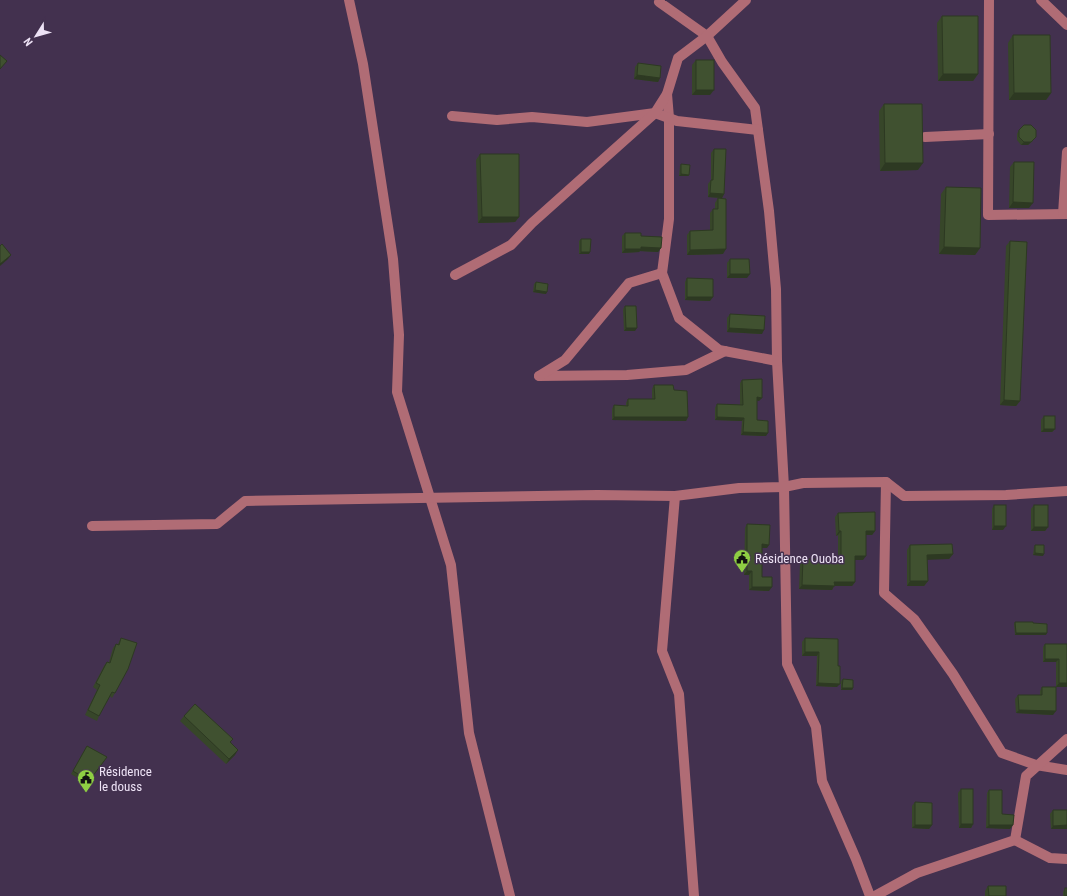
<svg xmlns="http://www.w3.org/2000/svg" width="1067" height="896" viewBox="0 0 1067 896" font-family="'Roboto Condensed',sans-serif">
<rect width="100%" height="100%" fill="#43314f"/>
<g fill="none" stroke-linecap="round" stroke-linejoin="round">
<!-- minor -->
<g stroke="#b06c75" stroke-width="10">
<path d="M349 0 363 64 393 259 399 335 397 392 451 565 469 733 510 896"/>
<path d="M660 0 659 2 707 36 722 62 755 108 769 211 776 289 777 361 784 487 787 664 816 727 822 781 856 859 870 896"/>
<path d="M989 0 988 215 1067 214"/>
<path d="M1041 0 1067 25"/>
<path d="M667 94 669 118V219L662 273 679 318 719 350 777 361"/>
<path d="M452 116 497 120 532 117 587 122 655 113 677 121 758 130"/>
<path d="M925 137 989 134"/>
<path d="M1063 214 1067 152"/>
<path d="M455 275 511 245 532 223 655 113 667 94 678 58 707 36 746 0"/>
<path d="M539 376 627 375 686 370 725 351"/>
<path d="M539 376 565 360 629 283 662 273"/>
<path d="M886 482 884 593 914 619 953 674 1002 753 1036 765 1067 770"/>
<path d="M675 496 662 651 679 694 694 896"/>
<path d="M92 526 217 524 245 501 597 495 675 496 739 488 784 487 803 483 886 482 904 496 1006 495 1067 491"/>
<path d="M1015 840 1050 858 1067 859"/>
<path d="M875 896 917 873 1015 840 1026 776 1067 739"/>
</g>
</g>
<!-- wall -->
<g fill="#374629">
<path d="M942 16 978 74 973 81H938L937 23Z"/>
<path d="M1013 35 1051 93 1046 100H1009L1008 43Z"/>
<path d="M696 60 710 95H692V65Z"/>
<path d="M638 63 660 78 658 82 634 79 635 67Z"/>
<path d="M884 104 918 170 880 171 879 111Z"/>
<path d="M1019 130 1033 141 1028 145H1021L1017 140V134Z"/>
<path d="M714 149 724 194 722 198 708 197V184L711 180V153Z"/>
<path d="M480 154 519 217 515 222 478 223 476 160Z"/>
<path d="M1014 162 1029 208H1009L1010 167Z"/>
<path d="M681 164 689 175 688 176H679L680 166Z"/>
<path d="M946 187 980 248 975 255 939 254 941 194Z"/>
<path d="M718 198 723 254 687 255V235L690 231 710 230V213L713 209H715V203Z"/>
<path d="M625 233 641 236 661 248 658 252 640 251 639 252 622 253V236Z"/>
<path d="M581 239 589 254H579V241Z"/>
<path d="M1010 241 1020 401 1016 406 1000 405 1006 246Z"/>
<path d="M730 259 747 278H727V263Z"/>
<path d="M687 278 710 301 685 300V282Z"/>
<path d="M536 282 546 294 533 292 534 284Z"/>
<path d="M625 306 635 331H624L623 309Z"/>
<path d="M730 314 762 334 727 332V318Z"/>
<path d="M742 380 759 401 757 400V420L766 436 741 435 742 421 715 420V408L717 404 740 405V383Z"/>
<path d="M654 385 674 390 688 417 686 421 612 420V409L614 405 626 406V403L628 399H652V389Z"/>
<path d="M1044 416 1055 429 1052 432H1041V420Z"/>
<path d="M994 505 1003 530H992V509Z"/>
<path d="M1034 505 1048 527 1045 531H1031V509Z"/>
<path d="M838 513 875 531 872 535H866L863 560H855V582L852 586H834L832 590 799 589 800 564 803 559H838V535L836 536 835 517Z"/>
<path d="M747 524 767 548H762V577L769 591 749 590V575H744L745 528Z"/>
<path d="M910 545 953 554 949 559H927L928 581 924 586H907V550Z"/>
<path d="M1035 545 1043 556 1033 555 1034 547Z"/>
<path d="M1015 622 1033 623 1046 635H1015L1014 624Z"/>
<path d="M121 638 115 693 112 698 110 696 99 716 97 721 85 715 97 690 93 687 104 666 107 662H109L113 648 116 644H118Z"/>
<path d="M805 638 838 666 837 687 816 686 817 656H802V642Z"/>
<path d="M1045 644H1067V687H1056V662H1043V647Z"/>
<path d="M843 679 853 688 852 690H841V681Z"/>
<path d="M1042 687 1053 715 1016 713 1015 699 1018 695H1040V691Z"/>
<path d="M184 716 231 742 235 755 226 764 180 721Z"/>
<path d="M87 746 107 757 87 784 71 774Z"/>
<path d="M961 789 973 824 971 828H959L958 793Z"/>
<path d="M989 790 1002 814 1010 829 986 828 987 793Z"/>
<path d="M915 802 932 825 929 829 912 828V806Z"/>
<path d="M1053 810H1067L1051 829 1050 814Z"/>
<path d="M988 886 1006 896H985V891Z"/>
<path d="M1065 888 1067 896H1063V892Z"/>
</g>
<!-- shaded-wall -->
<g fill="#2d3922">
<path d="M943 74H978L973 81H938Z"/>
<path d="M637 75 660 78 658 82 634 79Z"/>
<path d="M696 90H714L710 95H692Z"/>
<path d="M1014 93H1051L1046 100H1009Z"/>
<path d="M1036 137 1028 145H1021L1024 142Z"/>
<path d="M885 163H923L918 170 880 171Z"/>
<path d="M681 174 689 175 688 176H679Z"/>
<path d="M710 193 724 194 722 198 708 197Z"/>
<path d="M1013 202 1033 203 1029 208H1009Z"/>
<path d="M482 217H519L515 222 478 223Z"/>
<path d="M641 247 661 248 658 252 640 251 639 252 622 253 625 249Z"/>
<path d="M944 247 980 248 975 255 939 254Z"/>
<path d="M726 249 723 254 687 255 690 250Z"/>
<path d="M581 252H590L589 254H579Z"/>
<path d="M11 255 8 259 0 266V264Z"/>
<path d="M730 274H750L747 278H727Z"/>
<path d="M535 290 547 292 546 294 533 292Z"/>
<path d="M687 297H713L710 301 685 300Z"/>
<path d="M626 328H637L635 331H624Z"/>
<path d="M729 328 764 330 762 334 727 332Z"/>
<path d="M757 397 762 398 759 401 755 400Z"/>
<path d="M1004 400 1020 401 1016 406 1000 405Z"/>
<path d="M614 417H688L686 421 612 420Z"/>
<path d="M717 417 744 418 742 421 715 420Z"/>
<path d="M1044 429H1055L1052 432H1041Z"/>
<path d="M743 432 768 433 766 436 741 435Z"/>
<path d="M994 526H1006L1003 530H992Z"/>
<path d="M1034 527H1048L1045 531H1031Z"/>
<path d="M839 531H841L838 535 836 536Z"/>
<path d="M866 531H875L872 535H863Z"/>
<path d="M762 544 769 545 767 548H759Z"/>
<path d="M1035 553 1044 554 1043 556 1033 555Z"/>
<path d="M953 554 949 559 924 560 927 555Z"/>
<path d="M855 556H866L863 560H852Z"/>
<path d="M747 571H752L749 575H744Z"/>
<path d="M910 581H928L924 586H907Z"/>
<path d="M834 582H855L852 586H834L832 590 799 589 802 585Z"/>
<path d="M752 587H772L769 591 749 590Z"/>
<path d="M1016 633H1047L1046 635H1015Z"/>
<path d="M805 652H819L817 656H802Z"/>
<path d="M1045 659H1059L1056 662H1043Z"/>
<path d="M818 683 840 684 837 687 816 686Z"/>
<path d="M1059 683H1067V687H1056Z"/>
<path d="M842 688H853L852 690H841Z"/>
<path d="M1019 710 1056 711 1053 715 1016 713Z"/>
<path d="M238 750 235 755 226 764 229 759Z"/>
<path d="M961 824H973L971 828H959Z"/>
<path d="M915 825H932L929 829 912 828Z"/>
<path d="M989 825H1013L1010 829 986 828Z"/>
<path d="M1067 825V829H1051L1053 826Z"/>
</g>
<!-- building -->
<g fill="#405130" stroke="#2d3922">
<path d="M942 16H978V74H943Z"/>
<path d="M1013 35H1050L1051 93H1014Z"/>
<path d="M0 55 7 61 0 69Z"/>
<rect x="696" y="60" width="18" height="30"/>
<path d="M638 63 661 66 660 78 637 75Z"/>
<path d="M884 104H922L923 163H885Z"/>
<path d="M1024 125H1031L1036 130V137L1031 142H1024L1019 137V130Z"/>
<path d="M714 149H726L724 194 710 193 711 180H713Z"/>
<path d="M480 154H519V217H482Z"/>
<path d="M1014 162H1034L1033 203 1013 202Z"/>
<path d="M681 164 690 165 689 175 681 174Z"/>
<path d="M946 187 981 188 980 248 944 247Z"/>
<path d="M718 198 726 199V249L690 250V231L713 230V209H718Z"/>
<path d="M625 233H641V236L662 237 661 248 641 247V249H625Z"/>
<path d="M581 239H591L590 252H581Z"/>
<path d="M1010 241 1027 242 1020 401 1004 400Z"/>
<path d="M2 244 11 255 0 264V246Z"/>
<path d="M730 259H749L750 274H730Z"/>
<path d="M687 278 713 279V297H687Z"/>
<path d="M536 282 548 284 547 292 535 290Z"/>
<path d="M625 306H636L637 328H626Z"/>
<path d="M730 314 765 316 764 330 729 328Z"/>
<path d="M762 379V398L757 397V420L768 421V433L743 432 744 418 717 417V404L743 405 742 380Z"/>
<path d="M654 385H673L674 390 687 391 688 417H614V405L628 406V399H655Z"/>
<rect x="1044" y="416" width="11" height="13"/>
<rect x="994" y="505" width="12" height="21"/>
<rect x="1034" y="505" width="14" height="22"/>
<path d="M875 512V531H866V556H855V582H834L835 586 802 585 803 559H841V531H839L838 513Z"/>
<path d="M747 524 770 525 769 545 762 544V577H772V587H752V571H747Z"/>
<path d="M952 544 953 554 927 555 928 581H910V545Z"/>
<path d="M1035 545H1044V554L1035 553Z"/>
<path d="M1015 622H1033V623L1047 624V633H1016Z"/>
<path d="M121 638 137 643 128 669 115 693 112 692 99 716 88 710 100 685 96 683 107 662 110 663 116 644 119 645Z"/>
<path d="M805 638 838 639V666H840V684L818 683 819 652H805Z"/>
<path d="M1045 644H1067V683H1059V659H1045Z"/>
<path d="M843 679 853 680V688H842Z"/>
<path d="M1042 687H1056V711L1019 710 1018 695H1042Z"/>
<path d="M195 704 233 739 230 742 238 750 229 759 184 716Z"/>
<path d="M87 746 107 757 89 781 73 771Z"/>
<rect x="961" y="789" width="12" height="35"/>
<path d="M989 790H1002V814L1014 815 1013 825H989Z"/>
<path d="M915 802 932 803V825H915Z"/>
<path d="M1053 810H1067V825L1053 826Z"/>
<path d="M988 886H1006V896H989Z"/>
<rect x="1065" y="888" width="2" height="8"/>
</g>
<!-- icons -->
<defs>
<g id="civic-pin" transform="scale(0.9)"><path d="M0 17L-7.5 6A9.5 9.5 0 1 1 7.5 6Z" fill="#8ece43" stroke="#43314f"/><path d="M-.6-6.5H3V-4.5H.6V-3L4-1V1h2V6H-6V1h2V-1L-.6-3ZM-1.2 2.5V6h2.4V2.5Z" fill="#111"/></g>
</defs>
<g fill-rule="evenodd">
<use href="#civic-pin" x="742" y="558"/>
<use href="#civic-pin" x="86" y="778"/>
</g>
<g text-anchor="middle" stroke-width="3" stroke-linejoin="round" paint-order="stroke">
<!-- poi labels -->
<g font-size="13" fill="#ede2f5" stroke="#43314f" text-anchor="start">
<text x="755" y="563">Résidence Ouoba</text>
<text x="99" y="776">Résidence<tspan x="99" dy="15">le douss</tspan></text>
</g>
</g>
<!-- north arrow -->
<g transform="translate(36 36) rotate(233)" stroke="#43314f" stroke-width="3" paint-order="stroke">
<path d="M0-3L7 15L0 10L-7 15Z" fill="#ede2f5"/>
<text y="-6" font-size="11" font-weight="bold" text-anchor="middle" fill="#ede2f5">N</text>
</g>
</svg>
